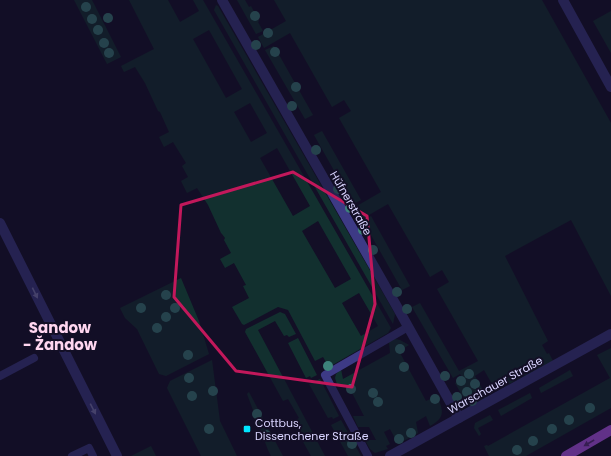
<svg xmlns="http://www.w3.org/2000/svg" width="611" height="456" viewBox="0 0 611 456" font-family="Poppins,sans-serif">
<rect width="100%" height="100%" fill="#130f26"/>
<!-- green -->
<g fill="#12302f" fill-rule="evenodd">
<path d="M74 0H92L121 57 107 64Z"/>
<path d="M129 0H168L180 22 199 11 193 0H203L391 328 388 333 329 367 323 357 315 361 288 310 278 307 244 325 242 324 232 307 249 298 243 286 246 285 234 263 225 268 220 259 231 253 224 240 225 238 222 234 221 233 208 205 197 188 187 193 181 181 188 177 182 166 186 163 173 142 164 147 159 137 169 132 160 112 158 111 145 83 135 67 124 72 121 66 154 49ZM209 30 242 89 226 98 193 39ZM250 103 267 133 251 142 234 112ZM277 148 310 206 293 216 260 158ZM318 221 351 279 335 288 302 231ZM359 293 378 326 361 336 342 303Z"/>
<path d="M237 0H245L249 7 251 6 259 21 258 22 263 31 256 34Z"/>
<path d="M274 0H542L611 123V296L571 220 505 256 548 341 542 345 547 354 549 353 553 361 496 391 484 370 475 376 487 397 472 405 467 404 455 383 463 379 460 374 453 378 412 307 420 303 459 371 478 361 437 289 449 282 442 270 430 277 388 204 362 219 355 207 381 192 339 118 351 111 344 100 332 107 290 33 264 48 258 37 286 21Z"/>
<path d="M216 5 218 6 395 314 393 324 214 10Z"/>
<path d="M611 11V53L593 21Z"/>
<path d="M274 46 313 115 305 119 265 50Z"/>
<path d="M322 131 361 200 353 204 314 135Z"/>
<path d="M371 216 410 286 402 290 363 221Z"/>
<path d="M181 278 199 321 209 354 166 376 159 374 137 329 125 318 120 308Z"/>
<path d="M280 312 285 314 296 334 289 337 287 335 284 336 275 321 258 330 325 456H311L292 422 299 418 288 399 283 401 245 332 246 329Z"/>
<path d="M298 338 317 375 311 378 310 376 306 378 288 343Z"/>
<path d="M395 339 400 340 409 345 399 351 426 401 437 396C444 411 445 418 430 426L426 416 416 422 418 433 398 444 390 429 384 432 390 444 386 446 388 449 375 453 370 449 365 440H376L369 427H358L353 416H364L349 387H338L335 378 336 374 341 369 343 379 390 353 389 342Z"/>
<path d="M611 348V408L526 456H489L484 446 487 445 488 446 610 378 597 355Z"/>
<path d="M212 360 220 421 237 456H201L167 388 170 381Z"/>
<path d="M570 370 573 376 541 393 539 388Z"/>
<path d="M320 379 339 416 333 419 332 417 328 418 309 384Z"/>
<path d="M249 392 283 456H271L268 450 247 394Z"/>
<path d="M530 393 532 398 501 416 498 410Z"/>
<path d="M490 415 493 420 478 428 481 434 479 436 474 428 475 423Z"/>
<path d="M341 420 361 456H348L331 425Z"/>
<path d="M151 446 156 456H131Z"/>
</g>
<g fill="none" stroke-linecap="round" stroke-linejoin="round">
<!-- lane -->
<g stroke="#3d3a85" stroke-width="8">
<path d="M0 376 34 358"/>
<path d="M72 456 89 448 93 456"/>
<path d="M368 456 325 375 408 327"/>
</g>
<!-- street -->
<g stroke="#3d3a85" stroke-width="10">
<path d="M222 0 396 305 459 418"/>
<path d="M563 0 611 87"/>
<path d="M0 223 117 456"/>
<path d="M390 456 611 334"/>
</g>
<!-- primary -->
<path stroke="#c25bff" stroke-width="10" d="M566 456 611 430"/>
</g>
<!-- trees -->
<g fill="#3d827b">
<circle cx="86" cy="7" r="5"/>
<circle cx="255" cy="16" r="5"/>
<circle cx="108" cy="18" r="5"/>
<circle cx="92" cy="19" r="5"/>
<circle cx="98" cy="30" r="5"/>
<circle cx="268" cy="33" r="5"/>
<circle cx="104" cy="43" r="5"/>
<circle cx="256" cy="45" r="5"/>
<circle cx="275" cy="52" r="5"/>
<circle cx="109" cy="53" r="5"/>
<circle cx="296" cy="87" r="5"/>
<circle cx="292" cy="106" r="5"/>
<circle cx="316" cy="150" r="5"/>
<circle cx="338" cy="189" r="5"/>
<circle cx="350" cy="208" r="5"/>
<circle cx="363" cy="230" r="5"/>
<circle cx="373" cy="250" r="5"/>
<circle cx="397" cy="292" r="5"/>
<circle cx="166" cy="295" r="5"/>
<circle cx="141" cy="308" r="5"/>
<circle cx="175" cy="308" r="5"/>
<circle cx="407" cy="309" r="5"/>
<circle cx="166" cy="317" r="5"/>
<circle cx="157" cy="328" r="5"/>
<circle cx="400" cy="349" r="5"/>
<circle cx="188" cy="355" r="5"/>
<circle cx="328" cy="366" r="5"/>
<circle cx="404" cy="367" r="5"/>
<circle cx="469" cy="374" r="5"/>
<circle cx="445" cy="376" r="5"/>
<circle cx="189" cy="378" r="5"/>
<circle cx="461" cy="381" r="5"/>
<circle cx="475" cy="384" r="5"/>
<circle cx="351" cy="389" r="5"/>
<circle cx="213" cy="391" r="5"/>
<circle cx="467" cy="392" r="5"/>
<circle cx="373" cy="393" r="5"/>
<circle cx="480" cy="393" r="5"/>
<circle cx="192" cy="396" r="5"/>
<circle cx="457" cy="397" r="5"/>
<circle cx="435" cy="399" r="5"/>
<circle cx="472" cy="401" r="5"/>
<circle cx="378" cy="402" r="5"/>
<circle cx="590" cy="408" r="5"/>
<circle cx="257" cy="414" r="5"/>
<circle cx="569" cy="420" r="5"/>
<circle cx="209" cy="429" r="5"/>
<circle cx="552" cy="429" r="5"/>
<circle cx="411" cy="433" r="5"/>
<circle cx="266" cy="435" r="5"/>
<circle cx="399" cy="439" r="5"/>
<circle cx="533" cy="441" r="5"/>
<circle cx="352" cy="444" r="5"/>
<circle cx="517" cy="450" r="5"/>
</g>
<!-- one-way arrows -->
<defs><path id="oneway-solid" d="M-6-.8H1V-3.2L6.5 0L1 3.2V.8H-6Z"/></defs>
<g fill="#837fbc">
<use href="#oneway-solid" transform="translate(35 293) rotate(64)"/>
<use href="#oneway-solid" transform="translate(93 409) rotate(63)"/>
</g>
<use fill="#623188" href="#oneway-solid" transform="translate(589 443) rotate(150)"/>
<!-- marked area -->
<path d="M0 0H611V456H0ZM293 172 367 216 375 304 352 387 236 371 174 297 181 205Z" fill="#130f26" fill-opacity=".55" fill-rule="evenodd"/>
<path fill="none" stroke="#c2185b" stroke-width="3" stroke-linejoin="round" d="M293 172 367 216 375 304 352 387 236 371 174 297 181 205Z"/>
<!-- markers -->
<rect fill="#00e5ff" stroke="#130f26" stroke-width="1.5" x="243" y="425" width="8" height="8" rx="2"/>
<g text-anchor="middle" stroke-width="4" stroke-linejoin="round" paint-order="stroke">
<!-- street labels -->
<g font-size="11" fill="#d9d4ff" stroke="#130f26">
<text transform="translate(351 203) rotate(60)" y="4">Hüfnerstraße</text>
<text transform="translate(495 385) rotate(-29)" y="4">Warschauer Straße</text>
</g>
<!-- poi labels -->
<g font-size="11" fill="#d9d4ff" stroke="#130f26" text-anchor="start">
<text x="255" y="427">Cottbus,<tspan x="255" dy="13">Dissenchener Straße</tspan></text>
</g>
<!-- district labels -->
<g font-size="15" font-weight="bold" fill="#ffd6f0" stroke="#130f26">
<text x="60" y="333">Sandow<tspan x="60" dy="17">- Žandow</tspan></text>
</g>
</g>
</svg>
